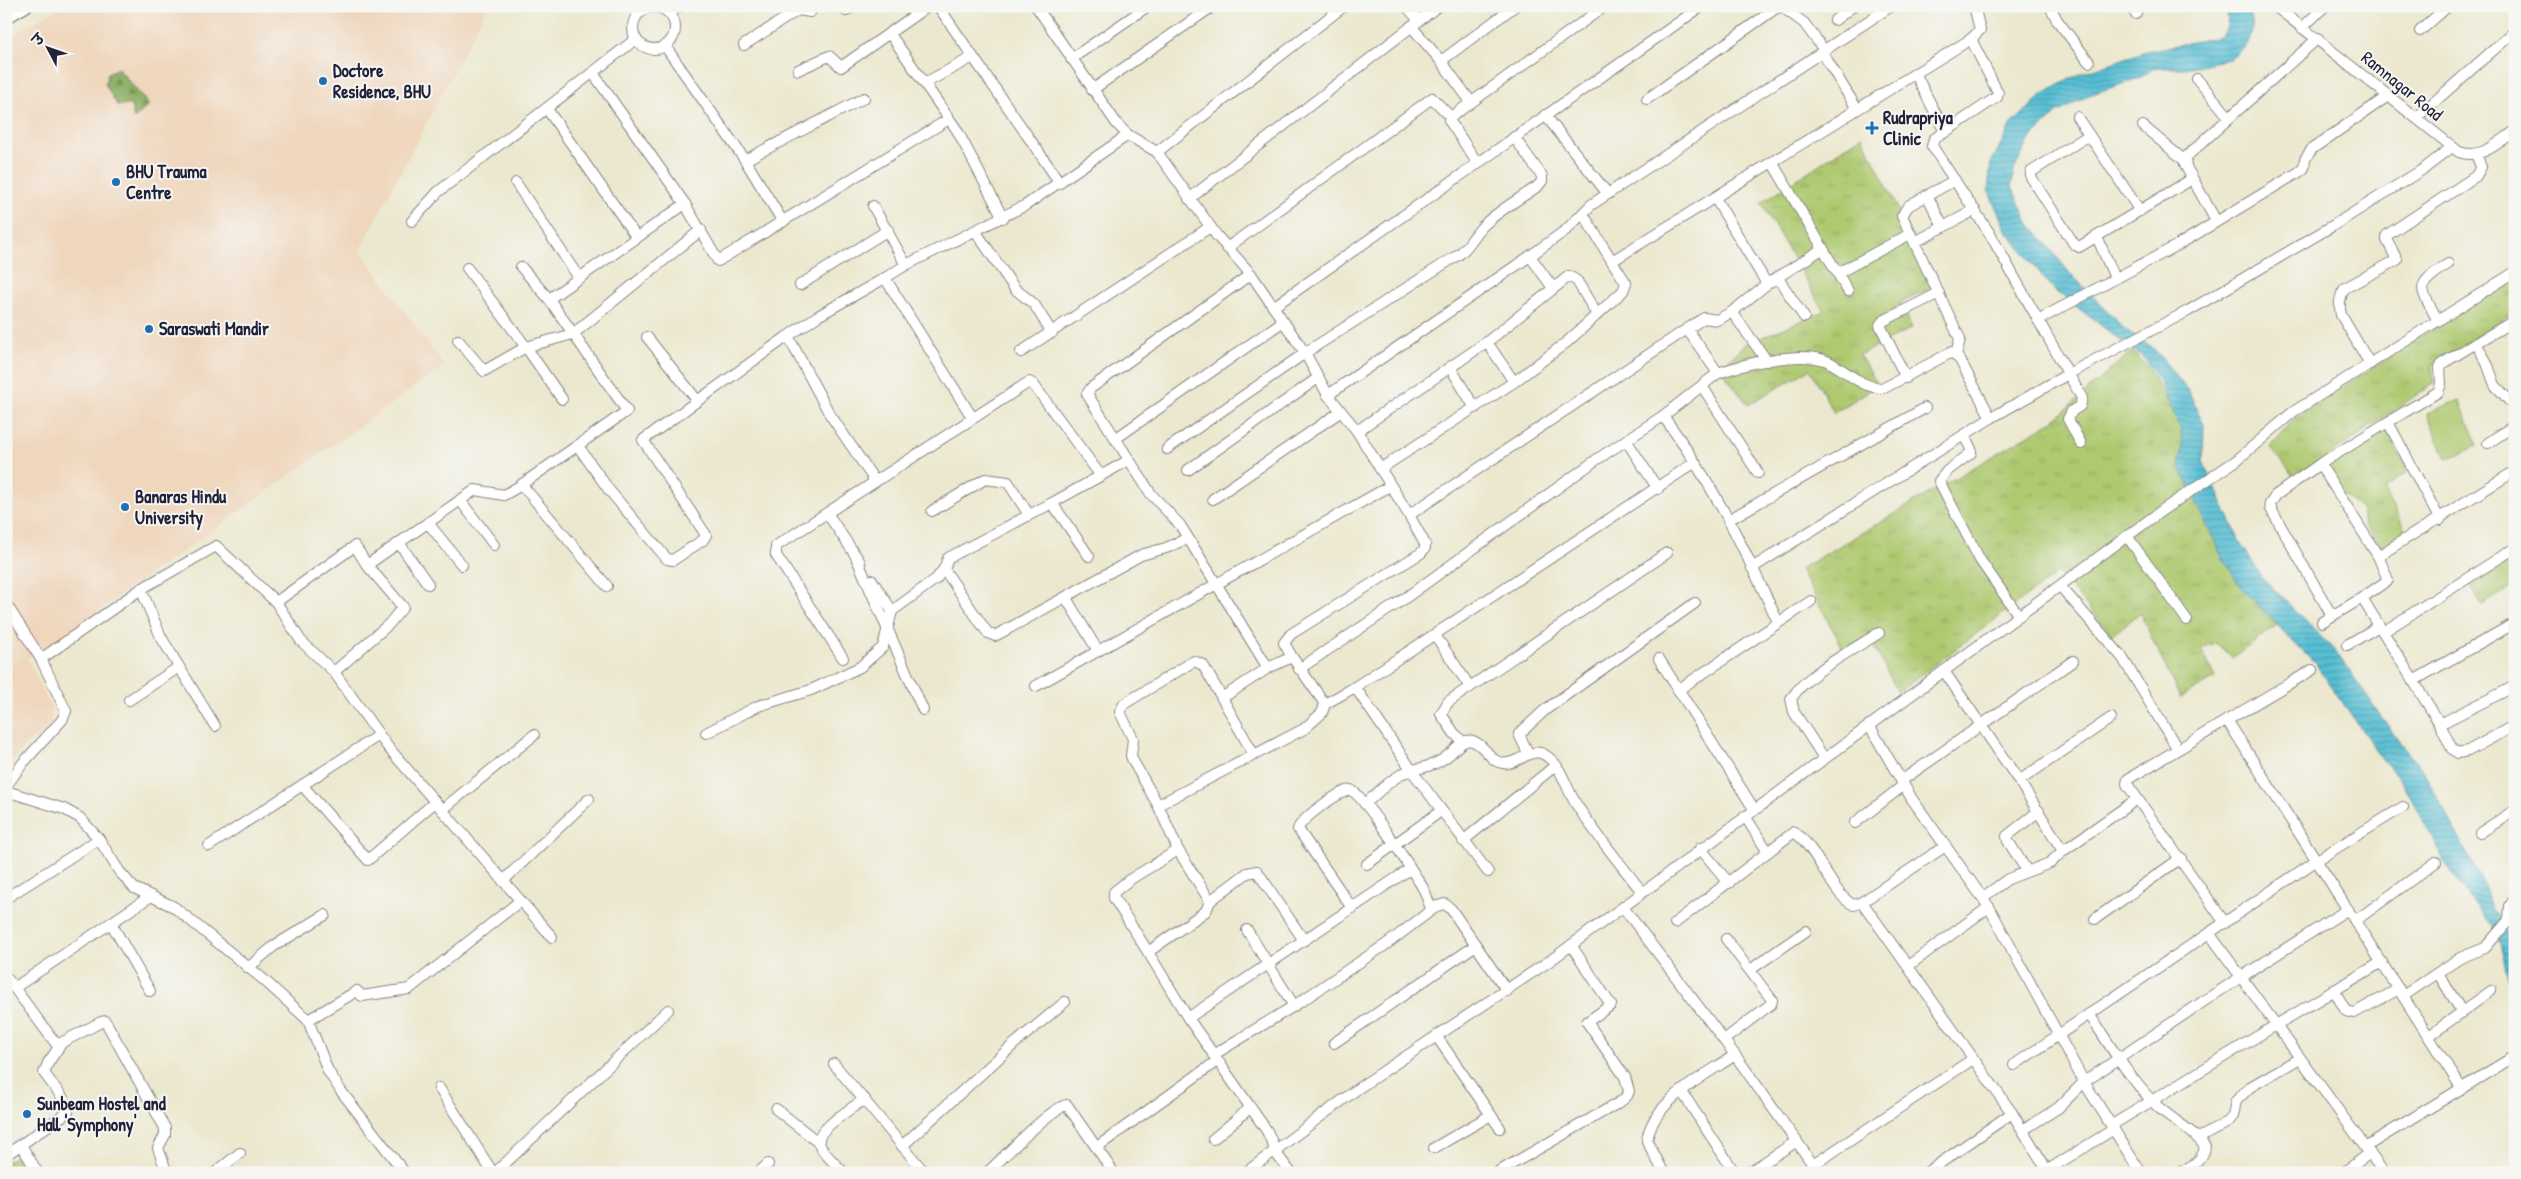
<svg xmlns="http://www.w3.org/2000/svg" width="2521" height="1179" viewBox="0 0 2521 1179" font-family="'Patrick Hand','Playpen Sans Deva',sans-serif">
<defs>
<pattern id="grass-tufts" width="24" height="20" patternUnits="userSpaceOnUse" patternTransform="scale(1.25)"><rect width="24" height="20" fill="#aec96f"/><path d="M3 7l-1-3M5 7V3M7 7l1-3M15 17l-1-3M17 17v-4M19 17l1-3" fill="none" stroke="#95ac61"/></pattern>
<pattern id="forest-firs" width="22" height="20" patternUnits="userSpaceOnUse" patternTransform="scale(1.25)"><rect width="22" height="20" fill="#8aad62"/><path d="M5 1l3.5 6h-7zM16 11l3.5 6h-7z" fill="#708c52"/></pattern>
<pattern id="water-rules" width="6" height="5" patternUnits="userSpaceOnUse" patternTransform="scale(1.25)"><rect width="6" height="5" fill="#57bfd4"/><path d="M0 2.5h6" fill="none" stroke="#489bad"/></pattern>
</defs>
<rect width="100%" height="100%" fill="#f6f6f2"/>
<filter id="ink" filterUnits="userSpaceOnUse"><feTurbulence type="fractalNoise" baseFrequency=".02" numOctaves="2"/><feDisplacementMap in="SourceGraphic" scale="10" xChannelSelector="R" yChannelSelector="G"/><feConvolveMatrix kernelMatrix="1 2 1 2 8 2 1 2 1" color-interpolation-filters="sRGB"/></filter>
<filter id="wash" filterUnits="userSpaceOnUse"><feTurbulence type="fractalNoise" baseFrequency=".0096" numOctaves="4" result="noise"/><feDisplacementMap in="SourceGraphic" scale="20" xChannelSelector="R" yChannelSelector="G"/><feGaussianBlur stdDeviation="1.12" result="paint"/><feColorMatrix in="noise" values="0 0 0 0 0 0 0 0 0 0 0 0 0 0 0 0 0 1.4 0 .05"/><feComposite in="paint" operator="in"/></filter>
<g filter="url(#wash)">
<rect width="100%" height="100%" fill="#ece8cf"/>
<!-- built -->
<path fill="#efd6bc" d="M62 6H488L360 250 444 366 45 649 27 658 51 708 52 721 46 731 25 745 6 771V39Z"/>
<!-- grass -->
<g fill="url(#grass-tufts)" stroke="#687655">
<path d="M1862 136 1936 286 1900 303 1912 328 1859 355 1878 385 1834 413 1810 369 1748 405 1720 368 1746 344 1824 311 1761 203Z"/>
<path d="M2515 276V311L2432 366 2434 383 2296 478 2270 447 2295 418Z"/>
<path d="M2132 351 2146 365 2191 442V470L2282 621 2233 658 2216 643 2201 648 2215 678 2180 698 2140 613 2112 635 2058 573 1898 692 1868 635 1845 652 1800 569 2053 421Z"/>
<path d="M2385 428 2409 471 2384 489 2408 535 2385 551 2365 526 2361 509 2328 483V465Z"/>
<path d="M2515 557V585L2482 605 2470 585Z"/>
<path d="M14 1157H21L31 1173H6V1162Z"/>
</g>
<!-- forest -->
<path fill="url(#forest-firs)" stroke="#56684e" d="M118 68 149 105 134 119 131 105H117L105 84 108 73Z"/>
<!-- garden -->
<path fill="#aec96f" stroke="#687655" d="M2459 400 2478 446 2446 459 2427 413Z"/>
<!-- water -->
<path fill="url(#water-rules)" stroke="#3c7088" d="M2225 6H2249L2253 26 2246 46 2229 59 2186 68H2152L2140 78 2089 95 2057 113 2030 139 2014 170 2012 187 2027 220 2069 272 2126 330 2155 350 2189 392 2204 425 2203 462 2242 545 2261 576 2335 651 2402 746 2423 770 2485 887 2492 908 2503 923 2507 933 2515 962V1005L2500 944 2494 927 2470 900 2447 866 2403 783 2383 760 2317 666 2243 590 2222 557 2179 465 2182 451 2181 430 2159 381 2145 359 2052 288 2007 232 1988 190 1991 163 2011 125 2043 94 2079 74 2146 51 2219 37C2231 28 2228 19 2225 6Z"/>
</g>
<g filter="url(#ink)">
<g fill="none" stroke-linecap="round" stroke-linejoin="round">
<!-- minor casing -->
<g stroke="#878585" stroke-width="12">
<g id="minor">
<path d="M843 6 846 11 852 6"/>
<path d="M938 6 1060 183"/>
<path d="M1036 6 1117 124 1128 135 1157 152 1217 236 1251 274 1305 353 1328 395 1357 431 1487 342 1514 382 1567 342 1623 291 1626 283 1612 261 1971 39 1980 30 1974 6"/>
<path d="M1406 6 1419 20"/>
<path d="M1781 6 1804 23 1824 50"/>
<path d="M2050 6 2057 20 2089 62"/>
<path d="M2130 6 2136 14"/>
<path d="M2275 6 2459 152C2481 160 2498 143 2515 131"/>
<circle cx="654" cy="28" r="21"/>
<path d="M669 14 679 6"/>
<path d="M1835 20 1853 6"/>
<path d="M1411 26 1441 61 1515 6"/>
<path d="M2302 28 2325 6"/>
<path d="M2420 31 2448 6"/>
<path d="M890 34 957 130 1003 218"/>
<path d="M744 45 798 10 810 12 815 6"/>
<path d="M665 46 745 160 783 222"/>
<path d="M1822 52 1857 109"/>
<path d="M1071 59 1148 6"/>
<path d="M1441 61 1471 102"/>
<path d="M798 70 829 56 841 67 928 6"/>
<path d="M593 73 685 204 718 261 949 119"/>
<path d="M1915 73 1945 132 1934 139 1932 146 1990 234 2082 398 2080 406 2072 411 2068 419 2081 444"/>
<path d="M2197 79 2229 117"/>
<path d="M925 83 973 57"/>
<path d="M1092 90 1213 6"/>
<path d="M1647 99 1779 6"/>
<path d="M547 109 637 238"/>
<path d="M1545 115 1608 194"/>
<path d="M2077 117 2140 211"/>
<path d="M2416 118 2515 31"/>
<path d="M2143 126 2185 161"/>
<path d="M1945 132 1997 97 1998 93 1971 39"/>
<path d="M2089 135 2031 172V177L2074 244 2079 247 2192 179"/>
<path d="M1157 152 1344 6"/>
<path d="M745 160 864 98"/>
<path d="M1772 162 1848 291"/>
<path d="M1478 164 1449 120 1451 117 1605 6"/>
<path d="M1955 180 1908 206 1902 216 1960 339 1956 355"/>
<path d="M516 183 579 278"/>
<path d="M1927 195 1943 227"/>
<path d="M1715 198 1767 284 1822 249"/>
<path d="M1189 199 1438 6"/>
<path d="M873 206 906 265"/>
<path d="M1583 214 1612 261"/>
<path d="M412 221 438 192 636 39"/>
<path d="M2216 221 2185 165 2187 156 2318 38"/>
<path d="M976 232 1015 289 1034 304 1052 333"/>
<path d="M2097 237 2115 278"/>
<path d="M1915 242 1975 210"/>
<path d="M1227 248 1432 98 1451 117"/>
<path d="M1530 256 1553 288"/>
<path d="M467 268 526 347 573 334 701 230"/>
<path d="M1838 273 1910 234"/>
<path d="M1251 274 1091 388 1087 394 1151 494 1180 525 1268 668"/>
<path d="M1778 278 1804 317"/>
<path d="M800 285 888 230"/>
<path d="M549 299 685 204"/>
<path d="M1273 307 1702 6"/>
<path d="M2038 320 2178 245 2299 172 2304 168 2305 159 2312 149 2388 96"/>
<path d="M2438 321C2420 286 2413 287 2448 264"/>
<path d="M647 337 697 400"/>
<path d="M458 340 484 371 526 347 562 399"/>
<path d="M1487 342 1569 276 1577 281 1596 313"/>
<path d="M2476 343 2487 363 2495 385 2515 407"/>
<path d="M1021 352 1210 227"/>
<path d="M1767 361 1732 312 1767 284"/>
<path d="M2370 364 2341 315C2339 305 2339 297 2345 288L2397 260 2387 240V235L2476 176 2481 167 2476 154"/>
<path d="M1450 367 1475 408"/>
<path d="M1718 373C1744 364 1801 350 1827 361 1848 371 1860 388 1884 388L1952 352 1960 360 1991 418"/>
<path d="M1906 378 1880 325 1883 321 1939 293"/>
<path d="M1702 386 1758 473"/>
<path d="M1328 395 1530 256 1566 230 1591 205 1891 6"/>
<path d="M1663 416C1711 479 1745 550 1778 622"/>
<path d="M972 417 885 278 906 265 1026 205 1128 135"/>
<path d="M1357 431 1409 515 1687 329 1704 318 1717 320 1732 312"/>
<path d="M1964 435 1971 449V453L1947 471 1939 481 1980 560 2019 616"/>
<path d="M1115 439 1282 322"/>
<path d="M1626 440 1658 489"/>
<path d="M2488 443 2515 425"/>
<path d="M578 446 609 490 667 559 673 560 703 540 706 535 643 440 788 336"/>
<path d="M1167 449 1305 353 1458 255C1471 246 1474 233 1486 223 1501 209 1521 198 1538 186L1542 181V176L1514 137"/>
<path d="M2320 464 2276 495 2270 504 2271 509 2332 616"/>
<path d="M1380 469 1514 382"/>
<path d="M1188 470 1318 378"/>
<path d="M2515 471 2378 556 2388 580 2362 598 2440 724 2452 749 2458 753 2468 751 2515 725"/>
<path d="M875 481 829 413 788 336 818 316 885 278"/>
<path d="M522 485 607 586"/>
<path d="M1213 499 1340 412"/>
<path d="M460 500 494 545"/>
<path d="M932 511 985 479 1008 482 1029 515"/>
<path d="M827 513 860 562"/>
<path d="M1730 519 1925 408"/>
<path d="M2440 520 2388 422 2438 392 2441 384 2440 367 2443 363 2515 320"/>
<path d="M428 523 462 565"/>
<path d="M2127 536 2187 620"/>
<path d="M399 543 428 584"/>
<path d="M1089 556 1052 503 1129 460"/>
<path d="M2378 556 2320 464 2388 422"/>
<path d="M856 557 923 710"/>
<path d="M1752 568 1991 418 2068 374 2188 311 2334 225 2425 168 2452 147"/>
<path d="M944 569 982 625 988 633 995 636 1141 555 1166 548 1188 538"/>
<path d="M872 580 892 611"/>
<path d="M2060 586 2122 657 2177 748"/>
<path d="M141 589 161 637 215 726"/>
<path d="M1066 598 1098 651"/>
<path d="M276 602 355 546 367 565 475 490 504 495 518 487 627 411 549 299 521 267"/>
<path d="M6 604 41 659 66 711 62 720 23 763 6 786"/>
<path d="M2322 622 2362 598"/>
<path d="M2383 632 2515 548"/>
<path d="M1435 635 1470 687"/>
<path d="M2347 645 2379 626"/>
<path d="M1292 657 1284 643 1291 634 1421 553 1425 548V544L1409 515"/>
<path d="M843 658 776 555V546L1029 382 1033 384 1101 476"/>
<path d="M41 659 141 589 216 546 276 602 301 641 334 672 387 746 552 937"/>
<path d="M1659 659 1754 809"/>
<path d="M1299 669 1404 599 1596 460 1663 416 1718 373 1687 329"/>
<path d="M1944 671 2019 781 2063 851"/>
<path d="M334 672 389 624 403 607 367 565"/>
<path d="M2413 681 2515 623"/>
<path d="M1036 686 1390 486"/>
<path d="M1355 687 1694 463"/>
<path d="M1678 690 1811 601"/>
<path d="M129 700 179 667"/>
<path d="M2227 720 2462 1089"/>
<path d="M2440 724 2515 686"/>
<path d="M1869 725 1912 799 1989 907 2084 1082 2141 1173"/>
<path d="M706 733 758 706 811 690 860 667 883 647 892 611 936 579 944 569 948 558 1052 503"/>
<path d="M1463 742 1454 733 1441 714 1448 702 1667 553"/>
<path d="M1528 753 1519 734 1545 710 1695 603"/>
<path d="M1254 755 1222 698 1268 668 1292 657 1325 704 1355 687 1415 775 1488 872"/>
<path d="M1824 758 1794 712 1791 699C1807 673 1853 650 1879 633"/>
<path d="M1901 781 2073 661"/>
<path d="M2019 781 2111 718"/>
<path d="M302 785 368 860 435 802"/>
<path d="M6 791 64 809 80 818 99 839 119 871 134 888 174 907 264 980 308 1020 328 1071 341 1091 405 1173"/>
<path d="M1365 804C1376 794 1387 783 1400 775 1409 769 1415 770 1425 767 1437 764 1449 756 1457 747 1461 743 1467 739 1473 741 1487 746 1490 765 1508 763 1523 761 1534 744 1549 758 1562 768 1567 790 1576 804 1596 835 1620 863 1642 892"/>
<path d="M1158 805 1133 761 1131 756 1133 739 1120 712 1124 704 1194 661 1203 665 1222 698"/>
<path d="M442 810 534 735"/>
<path d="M1745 816 1768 852"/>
<path d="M1855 823 1904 785"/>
<path d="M2480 833 2515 810"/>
<path d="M1463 841 1556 765"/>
<path d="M209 846 379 735"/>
<path d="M1700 848 1729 883"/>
<path d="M1367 864 1441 811"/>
<path d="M2027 871 2008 841 2007 836 2039 811"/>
<path d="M503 881 589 799"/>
<path d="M6 898 99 839"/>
<path d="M1982 898 2008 879 2050 863 2063 851 2137 799"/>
<path d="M1210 901 1247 873 1257 871 1303 939"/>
<path d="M1862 902 2012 1113 2049 1173"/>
<path d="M1623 907 1735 1055 1819 1173"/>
<path d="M1352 908 1298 829C1302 818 1339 791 1351 790 1366 798 1412 870 1423 888 1427 895 1428 903 1432 910"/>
<path d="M2095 919 2181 858"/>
<path d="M2355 921 2436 862"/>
<path d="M111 923 150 991"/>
<path d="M1675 923 1794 832C1818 848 1832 896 1854 905L1862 902 1944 847"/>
<path d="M2225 923 2127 784 2128 779 2312 670"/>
<path d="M2209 933 2384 1173"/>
<path d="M1148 952 1114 898V892L1129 880 1178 850"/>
<path d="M1908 966 1989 907"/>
<path d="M248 968 274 946 325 915"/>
<path d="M1750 970 1806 931"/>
<path d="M2438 973 2462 1012"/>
<path d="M6 977 57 1045 101 1022 105 1021 107 1024 165 1128V1135L158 1148 167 1173"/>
<path d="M14 988 151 896"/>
<path d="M2334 990 2346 1011 2354 1013 2399 989"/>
<path d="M2403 996 2460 958 2485 948 2509 920 2510 906 2515 898"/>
<path d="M1294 1006 1388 943 1437 906 1445 904 1451 909 1507 991"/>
<path d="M2089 1014C2109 1044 2128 1076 2153 1102 2169 1119 2192 1128 2205 1147 2203 1161 2191 1166 2180 1173"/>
<path d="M1188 1018 1410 869"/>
<path d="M308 1020 357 991 362 996 409 989 520 901"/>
<path d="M2429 1036 2491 991"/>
<path d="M1437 1037 1500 1128"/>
<path d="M1724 1040 1771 1004 1772 1000 1726 939"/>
<path d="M1334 1043 1476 945"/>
<path d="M1213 1055 1294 1006 1247 930"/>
<path d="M834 1064 925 1173"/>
<path d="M2014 1065 2317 860 2403 807"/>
<path d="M439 1088 493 1173"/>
<path d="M1682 1092 1735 1173"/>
<path d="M776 1109 819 1143"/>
<path d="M2112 1125 2276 1025 2382 962"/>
<path d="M2023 1130 2058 1108 2084 1082 2210 997 2348 909"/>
<path d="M2199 1138 2228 1122 2233 1116 2236 1101 2250 1087 2300 1058"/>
<path d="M1213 1139 1250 1108"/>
<path d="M21 1145 38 1173"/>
<path d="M902 1146 1013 1045 1065 1002"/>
<path d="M1097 1147 1217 1061"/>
<path d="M2365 1147 2510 1059"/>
<path d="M1434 1148 1491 1115"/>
<path d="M6 1155 68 1112V1105L44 1073 48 1063 61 1044"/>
<path d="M1813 1165 1973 1059"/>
<path d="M1498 1172 1620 1102 1627 1096 1629 1091 1625 1077 1587 1022 1611 1005 1571 945"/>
<path d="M215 1173 240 1153"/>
<path d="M495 1173 668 1010"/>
<path d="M758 1173 768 1164"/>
<path d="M844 1173C837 1165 822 1153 819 1143 815 1130 855 1106 865 1099"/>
<path d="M987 1173C1002 1159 1051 1107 1067 1105L1114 1173"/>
<path d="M1245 1173 1360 1087 1551 960 2164 509 2237 460 2293 412 2515 272"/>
<path d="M1291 1173 1278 1156 1267 1131 1188 1018 1148 952 1206 911 1210 901 1178 850 1158 805 1304 729 1322 713 1325 704"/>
<path d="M1664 1173 1647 1141C1651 1102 1706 1075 1735 1055"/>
<path d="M1748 1173 1797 1141"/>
<path d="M1926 1173 2012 1113"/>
<path d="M2043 1173 2114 1129"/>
<path d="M2343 1173 2370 1153"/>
</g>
</g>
<!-- major casing -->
<g stroke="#878585" stroke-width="15">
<path id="major" d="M6 17 25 6"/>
</g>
<!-- minor -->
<use href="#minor" stroke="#fff" stroke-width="10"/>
<!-- major -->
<use href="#major" stroke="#fff" stroke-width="12"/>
</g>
</g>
<!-- markers -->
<g fill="#1f6fb2" stroke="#f6f6f2" stroke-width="2">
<circle cx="323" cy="81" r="5"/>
<path d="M1869.5 120.5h5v5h5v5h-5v5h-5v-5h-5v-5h5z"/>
<circle cx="116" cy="182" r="5"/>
<circle cx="149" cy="329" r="5"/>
<circle cx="125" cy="507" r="5"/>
<circle cx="27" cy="1114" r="5"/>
</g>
<g text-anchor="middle" stroke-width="4" stroke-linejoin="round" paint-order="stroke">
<!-- poi labels -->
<g font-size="18" font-weight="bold" fill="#22223b" stroke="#f6f6f2" text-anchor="start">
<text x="333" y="77">Doctore<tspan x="333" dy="21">Residence, BHU</tspan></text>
<text x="1883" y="124">Rudrapriya<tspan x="1883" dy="21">Clinic</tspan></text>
<text x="126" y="178">BHU Trauma<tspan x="126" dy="21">Centre</tspan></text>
<text x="159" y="335">Saraswati Mandir</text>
<text x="135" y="503">Banaras Hindu<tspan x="135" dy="21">University</tspan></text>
<text x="37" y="1110">Sunbeam Hostel and<tspan x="37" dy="21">Hall 'Symphony'</tspan></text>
</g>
<!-- street labels -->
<g font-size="18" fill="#22223b" stroke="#f6f6f2">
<text transform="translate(2402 86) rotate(39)" y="6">Ramnagar Road</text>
</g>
</g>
<!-- margin -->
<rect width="2521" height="1179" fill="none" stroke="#f6f6f2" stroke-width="25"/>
<!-- north arrow -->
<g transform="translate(48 48) rotate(311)" stroke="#f6f6f2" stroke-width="4" paint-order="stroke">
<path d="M0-4L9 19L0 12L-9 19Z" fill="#22223b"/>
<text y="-8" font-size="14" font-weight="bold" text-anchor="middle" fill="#22223b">उ</text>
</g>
</svg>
